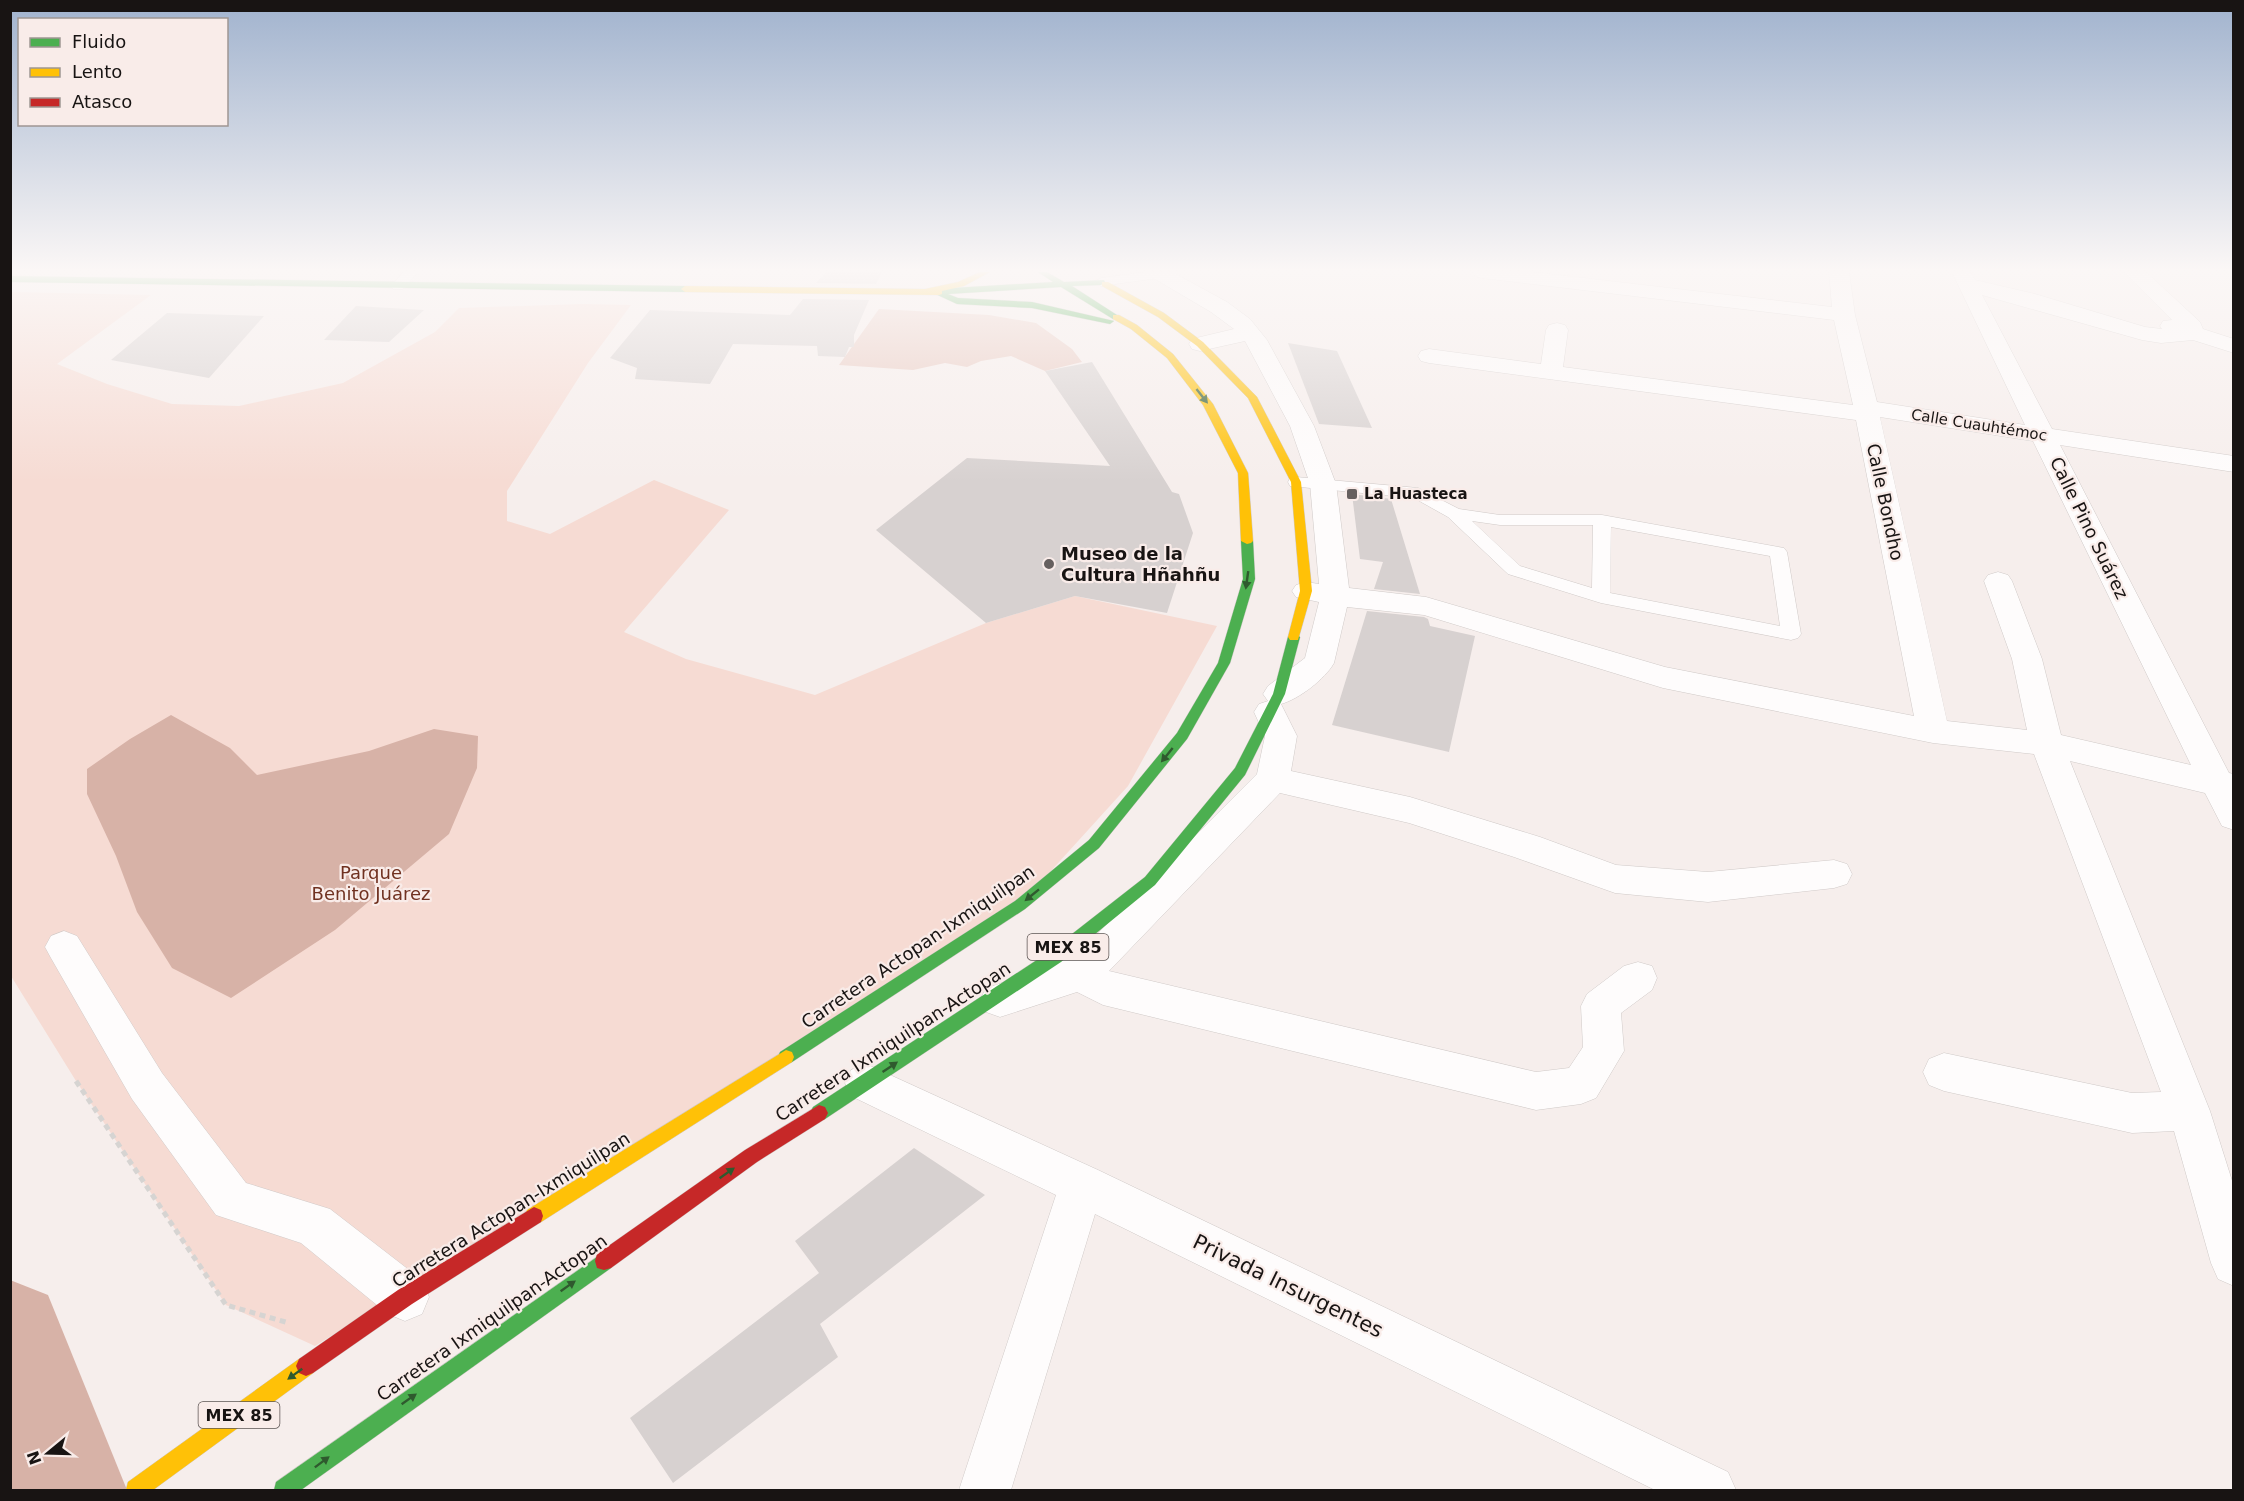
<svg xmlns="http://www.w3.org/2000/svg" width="2244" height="1501" viewBox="0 0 2244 1501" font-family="'DejaVu Sans',sans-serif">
<rect width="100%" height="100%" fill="#f6eeec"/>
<!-- green -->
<path fill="#f6dbd3" d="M11 292 151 295 57 364 107 384 172 404 239 406 343 383 435 332 459 308 582 304 631 305 588 363 507 491V521L550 534 654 480 729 510 624 632 686 659 815 695 986 623 1075 596 1217 626 1128 786 1020 905 315 1346 226 1305 76 1081 11 976Z"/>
<!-- forest -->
<path fill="#e8c9c0" d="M879 309 989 315 1036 323 1072 349 1082 362 1045 371 1011 356 981 361 967 367 945 363 913 370 839 365Z"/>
<!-- water -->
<path fill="#d7b2a7" d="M171 715 230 748 257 775 369 751 434 729 478 736 477 768 449 834 335 930 231 998 172 968 137 912 116 856 87 794V769L130 739Z"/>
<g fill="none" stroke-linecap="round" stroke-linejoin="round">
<!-- river -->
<path fill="#d7b2a7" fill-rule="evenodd" d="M10 1280 48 1295 127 1490H11Z"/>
</g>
<!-- building -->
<g fill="#d7d1d0">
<path d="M826 272H882L876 284 816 283Z"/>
<path d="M803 299 869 300 854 335V347H849L845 357 818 356 817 346 733 344 710 384 635 379 637 368 610 358 650 310 790 315Z"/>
<path d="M356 306 424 310 389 342 324 340Z"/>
<path d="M167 313 264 316 209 378 111 360Z"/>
<path d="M1288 343 1337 351 1372 428 1319 424Z"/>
<path d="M1092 362 1172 492 1179 494 1193 533 1167 613 1075 596 986 623 876 530 967 458 1110 466 1045 371Z"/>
<path d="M1352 494 1391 499 1420 594 1374 589 1383 562 1360 559Z"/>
<path d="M1367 611 1424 617 1428 619 1430 626 1475 636 1449 752 1332 725Z"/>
<path d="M914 1148 985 1195 820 1324 838 1357 673 1483 630 1418 819 1273 795 1241Z"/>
</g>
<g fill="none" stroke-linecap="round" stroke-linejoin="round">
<!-- lane casing -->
<g stroke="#d0cac8" stroke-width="1">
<g id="lane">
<path d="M404 272H418L403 289H393L391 286Z"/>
<path d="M1147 272H1180L1173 276 1101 286 1094 282 1101 278Z"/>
<path d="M1296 477 1418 488 1459 509 1500 515H1602L1784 548 1787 552 1801 634 1798 638 1791 640 1601 603 1508 574 1448 517 1414 498 1290 486 1288 482 1290 478ZM1472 521 1500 525H1593L1592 588 1520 566ZM1611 527 1770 556 1780 626 1610 593Z"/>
</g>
</g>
<!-- street casing -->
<g stroke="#d0cac8" stroke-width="1">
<g id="street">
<path d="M1147 272H1172L1227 302 1250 319 1267 340 1314 426 1336 484 1349 588 1426 597 1665 667 1914 716 1856 420 1429 363 1421 361 1418 356 1421 351 1429 349 1541 364 1546 330 1549 325 1557 323 1565 325 1568 330 1563 367 1853 405 1834 320 1482 278 1475 276 1472 272H1532L1832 307 1829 272H1849L1855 315 1877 402 2025 425 1952 272H1970L1975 280 2035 294 2145 327 2162 329 2160 326 2163 321 2172 320 2124 272H2146L2200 322 2203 329 2234 339V353L2193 340 2161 343 2142 340 1982 295 2052 429 2234 456V472L2060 445 2229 773 2234 774V830L2222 826 2205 793 2070 761 2210 1111 2234 1187V1286L2218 1279 2211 1263 2174 1131 2132 1133 1944 1091 1929 1085 1923 1072 1929 1059 1944 1053 2132 1093 2161 1092 2034 754 1933 743 1663 688 1424 615 1347 607 1334 663C1325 679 1299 699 1281 704L1297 736 1291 771 1410 797 1540 837 1616 865 1708 872 1834 860 1847 864 1852 874 1847 884 1834 888 1708 902 1615 893 1514 857 1409 823 1280 793 1109 971 1536 1072 1569 1068 1583 1047 1581 1006 1587 994 1624 966 1638 962 1652 966 1657 978 1652 990 1621 1013 1624 1051 1596 1098 1581 1104 1536 1110 1103 1005 1077 992 1000 1017 986 1012 980 1000 986 988 1043 970 1036 957 1041 946 1055 941 1079 952 1257 774 1265 736 1254 712 1259 704 1268 701 1263 694 1268 686 1305 658 1319 602 1296 597 1292 591 1296 585 1306 582 1319 584 1310 484 1290 426 1245 341 1200 351 1192 349 1189 344 1192 339 1234 329 1211 312 1150 276ZM1880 417 2033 441 2191 765 2061 735 2042 659 2012 581 2008 575 1998 572 1988 575 1984 581 2012 659 2027 730 1947 721Z"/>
<path d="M64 931 77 936 162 1073 246 1183 330 1209 422 1280 429 1297 422 1314 405 1321 388 1314 301 1243 216 1215 132 1099 51 958 45 947 51 936Z"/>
<path d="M866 1064 1098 1170 1728 1472 1736 1490H1655L1095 1214 1011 1490H959L1056 1195 851 1096 845 1083 851 1070Z"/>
</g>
</g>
<!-- fast casing -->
<g stroke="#d0cac8" stroke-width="1">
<g id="fast">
<path d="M1038 272H1047L1064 282 1104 280 1105 282 1101 285 1072 286 1120 317 1113 319 1061 287 948 294 958 298 1032 302 1114 321 1110 324 1032 308 957 304 931 292 935 289 1053 282Z"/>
<path d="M10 276 685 286 689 289 685 292 10 282Z"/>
<path d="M1247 538 1253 541 1255 579 1230 663 1187 739 1099 848 1025 909 792 1062 786 1064 780 1062 778 1057 780 1052 1015 901 1089 840 1177 733 1218 663 1243 579 1241 541Z"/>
<path d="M1294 633 1300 637 1285 694 1245 775 1155 885 1061 962 825 1119 819 1121 813 1119 810 1113 813 1107 1049 952 1145 877 1235 768 1273 694 1288 637Z"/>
<path d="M604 1252 611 1254 613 1261 611 1268 301 1490H274L276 1482Z"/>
</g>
</g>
<!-- slow casing -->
<g stroke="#d0cac8" stroke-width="1">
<g id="slow">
<path d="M980 272H990L964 286 942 291V294L939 295 685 292 681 289 685 286 925 289 958 282Z"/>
<path d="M1102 282H1108L1164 313 1203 342 1257 397 1301 482 1312 591 1298 640H1290L1288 637 1300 591 1291 482 1248 398 1197 346 1158 317 1102 286Z"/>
<path d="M1113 315H1119L1137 325 1173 354 1213 404 1248 473 1253 541 1251 543 1247 544 1241 541 1238 473 1203 405 1167 358 1131 329 1113 319Z"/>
<path d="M786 1050 792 1052 794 1057 792 1062 541 1222 534 1225 527 1222 525 1216 527 1210Z"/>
<path d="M306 1356 313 1359 316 1366 313 1373 153 1490H126L128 1482 299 1359Z"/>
</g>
</g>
<!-- jam casing -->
<g stroke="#d0cac8" stroke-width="1">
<g id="jam">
<path d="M819 1105 825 1107 828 1113 825 1119 757 1162 611 1268 604 1270 597 1268 595 1261 597 1254 745 1150Z"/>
<path d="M534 1207 541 1210 543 1216 541 1222 412 1304 313 1373 306 1376 299 1373 296 1366 299 1359 398 1290Z"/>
</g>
</g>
<!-- path -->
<path stroke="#d6d4d2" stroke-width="5" stroke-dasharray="6 4.5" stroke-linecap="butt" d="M76 1081 226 1305 289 1323"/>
<!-- lane -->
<use href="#lane" fill="#fefcfc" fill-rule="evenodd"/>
<!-- street -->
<use href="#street" fill="#fefcfc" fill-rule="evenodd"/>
<!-- fast -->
<use href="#fast" fill="#4caf50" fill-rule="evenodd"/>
<!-- slow -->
<use href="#slow" fill="#ffc107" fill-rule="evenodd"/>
<!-- jam -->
<use href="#jam" fill="#c62828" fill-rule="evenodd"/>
</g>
<!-- one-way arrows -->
<defs><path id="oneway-solid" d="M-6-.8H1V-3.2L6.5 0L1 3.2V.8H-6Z" transform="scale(1.5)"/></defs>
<g fill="#2f5a2e">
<use href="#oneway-solid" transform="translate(1202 396) rotate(52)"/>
<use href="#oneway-solid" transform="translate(1247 580) rotate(98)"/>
<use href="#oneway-solid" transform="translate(1167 755) rotate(129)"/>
<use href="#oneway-solid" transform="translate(1032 895) rotate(141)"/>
<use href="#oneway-solid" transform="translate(890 1067) rotate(-34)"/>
<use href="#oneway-solid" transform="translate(727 1173) rotate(-35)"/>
<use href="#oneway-solid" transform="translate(568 1286) rotate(-35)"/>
<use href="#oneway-solid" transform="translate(295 1374) rotate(144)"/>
<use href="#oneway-solid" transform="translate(409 1399) rotate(-35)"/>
<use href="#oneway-solid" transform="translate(322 1462) rotate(-37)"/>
</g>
<!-- sky -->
<linearGradient id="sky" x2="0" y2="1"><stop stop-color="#a1b3ce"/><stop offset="0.56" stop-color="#fbf7f6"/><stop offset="1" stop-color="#fbf7f6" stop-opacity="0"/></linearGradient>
<rect width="2244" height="482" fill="url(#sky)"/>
<!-- markers -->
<g fill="#66605f" stroke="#f9ece9" stroke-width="2">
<rect x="1346" y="488" width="12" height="12" rx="3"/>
<circle cx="1049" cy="564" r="6"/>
</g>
<g text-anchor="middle" stroke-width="4.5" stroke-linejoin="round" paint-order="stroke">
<!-- far-street labels -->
<g font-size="15" fill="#181413" stroke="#f9ece9">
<text transform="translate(1979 425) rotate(9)" y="5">Calle Cuauhtémoc</text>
</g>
<!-- far-poi labels -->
<g font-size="15" font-weight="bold" fill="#181413" stroke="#f9ece9" text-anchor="start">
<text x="1364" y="499">La Huasteca</text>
</g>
<!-- shield labels -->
<g fill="#f9ece9" stroke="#5c5553" stroke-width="1.5">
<rect x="1027.5" y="934" width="81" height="26" rx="4.5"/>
<rect x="198.5" y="1402" width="81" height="26" rx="4.5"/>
</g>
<g font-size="16" font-weight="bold" fill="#181413">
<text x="1068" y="953">MEX 85</text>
<text x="239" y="1421">MEX 85</text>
</g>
<!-- street labels -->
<g font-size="18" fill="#181413" stroke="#f9ece9">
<text transform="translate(1885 502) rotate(78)" y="6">Calle Bondho</text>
<text transform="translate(2089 528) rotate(64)" y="6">Calle Pino Suárez</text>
<text transform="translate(918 947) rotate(-34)" y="6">Carretera Actopan-Ixmiquilpan</text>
<text transform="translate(893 1042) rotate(-33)" y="6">Carretera Ixmiquilpan-Actopan</text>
<text transform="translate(511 1210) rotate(-32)" y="6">Carretera Actopan-Ixmiquilpan</text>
<text transform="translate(492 1318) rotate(-35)" y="6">Carretera Ixmiquilpan-Actopan</text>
</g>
<!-- poi labels -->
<g font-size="18" font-weight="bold" fill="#181413" stroke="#f9ece9" text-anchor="start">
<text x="1061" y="560">Museo de la<tspan x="1061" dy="21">Cultura Hñahñu</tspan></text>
</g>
<!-- park labels -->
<g font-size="18" fill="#703120" stroke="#f9ece9">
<text x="371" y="879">Parque<tspan x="371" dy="21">Benito Juárez</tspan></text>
</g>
<!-- near-street labels -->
<g font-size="21" fill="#181413" stroke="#f9ece9">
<text transform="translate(1288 1286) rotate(26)" y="7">Privada Insurgentes</text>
</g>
</g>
<!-- border -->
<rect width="2244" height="1501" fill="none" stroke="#181413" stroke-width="24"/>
<!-- legend -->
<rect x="18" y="18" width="210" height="108" fill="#f9ece9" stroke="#9f9693" stroke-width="1.5"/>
<rect x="30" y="38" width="30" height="9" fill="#4caf50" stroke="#9f9693" stroke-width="1.5"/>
<text x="72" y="48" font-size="18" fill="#181413">Fluido</text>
<rect x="30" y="68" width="30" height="9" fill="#ffc107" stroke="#9f9693" stroke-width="1.5"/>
<text x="72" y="78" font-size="18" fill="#181413">Lento</text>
<rect x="30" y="98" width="30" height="9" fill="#c62828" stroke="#9f9693" stroke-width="1.5"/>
<text x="72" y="108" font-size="18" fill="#181413">Atasco</text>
<!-- north arrow -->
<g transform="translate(48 1453) rotate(251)" stroke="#f9ece9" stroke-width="4.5" paint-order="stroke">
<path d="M0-4.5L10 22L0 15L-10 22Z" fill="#181413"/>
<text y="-9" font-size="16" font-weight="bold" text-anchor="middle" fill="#181413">N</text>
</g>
</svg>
